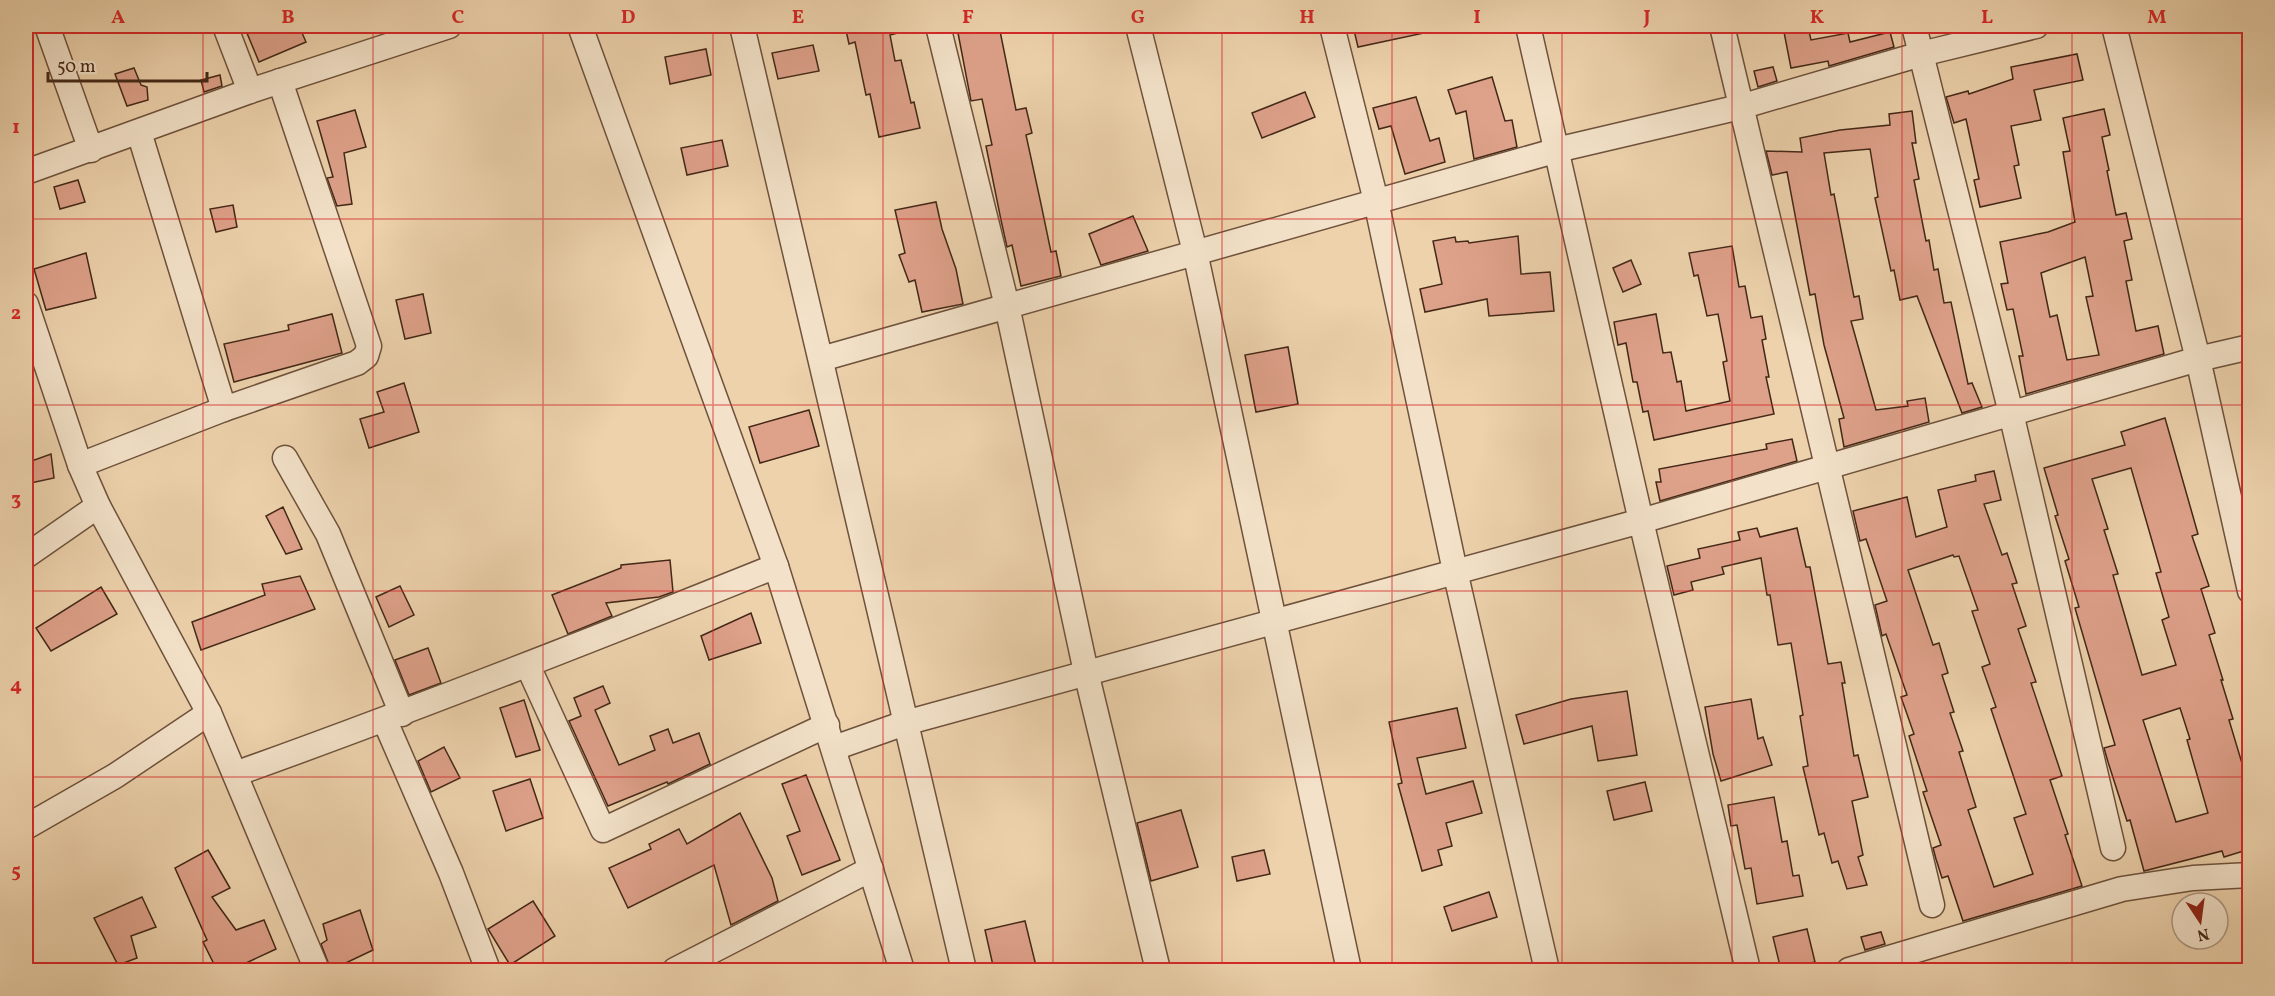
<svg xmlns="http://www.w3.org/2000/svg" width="2275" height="996" viewBox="0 0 2275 996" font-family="Vollkorn,serif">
<rect width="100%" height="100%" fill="#edd2ac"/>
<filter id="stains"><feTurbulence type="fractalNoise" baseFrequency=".00333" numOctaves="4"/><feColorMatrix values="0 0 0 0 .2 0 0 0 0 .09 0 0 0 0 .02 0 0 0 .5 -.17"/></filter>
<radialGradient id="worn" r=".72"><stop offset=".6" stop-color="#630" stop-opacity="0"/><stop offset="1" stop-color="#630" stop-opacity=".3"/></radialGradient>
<!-- building -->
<g fill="#dea18a" stroke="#432817" stroke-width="1.5" fill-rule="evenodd">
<path d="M244 26H299L306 42 259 62Z"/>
<path d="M845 26H897L898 33 890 35 895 61 901 60 911 103 914 102 920 128 879 137 870 94 866 95 855 42 849 44Z"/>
<path d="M992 26H999L1016 110 1026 108 1032 133 1026 135 1041 204 1051 252 1056 251 1061 276 1021 286 1012 245 1007 247 1001 220 986 146 992 145 982 99 971 101 958 33Z"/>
<path d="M1353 26H1423L1424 33 1358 47Z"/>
<path d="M1808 27 1811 40 1848 33 1850 42 1890 32 1894 47 1829 66 1828 61 1791 68 1784 32Z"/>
<path d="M813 45 819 71 778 79 772 53Z"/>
<path d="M706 49 711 75 670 84 665 57Z"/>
<path d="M2077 54 2083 80 2034 90 2041 120 2011 126 2019 165 2014 166 2021 198 1980 207 1974 180 1979 179 1966 119 1954 123 1946 97 1968 91 1969 94 2013 79 2011 67Z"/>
<path d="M1773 67 1777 81 1758 87 1754 71Z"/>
<path d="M134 68 141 85 147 87 148 100 127 106 115 74Z"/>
<path d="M220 75 222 86 204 92 201 80Z"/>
<path d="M1492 77 1505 121 1512 120 1517 147 1474 159 1466 111 1456 114 1448 90Z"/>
<path d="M1305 92 1315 117 1262 138 1252 113Z"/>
<path d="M1416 97 1430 141 1439 138 1445 162 1405 174 1391 126 1379 129 1373 108Z"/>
<path d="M2104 109 2110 135 2102 137 2109 170 2107 171 2116 215 2126 213 2132 239 2124 241 2132 280 2126 281 2136 331 2158 326 2164 354 2026 394 2019 356H2023L2013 309 2007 310 2001 284 2008 283 2000 242 2048 232 2075 222 2063 152 2070 151 2063 118ZM2085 257 2093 296 2086 297 2099 355 2067 360 2057 315 2050 317 2041 273Z"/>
<path d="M355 110 366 147 344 153 352 204 337 206 327 178 333 177 317 121Z"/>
<path d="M1912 111 1916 143H1912L1919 179 1914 180 1926 241 1929 240 1934 270 1938 269 1944 303 1951 302 1968 384 1972 383 1982 407 1962 413 1917 296 1900 300 1894 270 1891 271 1875 198 1878 197 1870 149 1824 153 1831 195 1834 194 1854 297 1859 296 1863 319 1851 321 1876 410 1908 406 1907 401 1925 398 1929 422 1844 447 1839 419 1844 418 1824 345 1815 294 1810 295 1787 172 1772 175 1766 151 1802 152 1800 138 1840 130 1890 125 1889 114Z"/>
<path d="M722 140 728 166 687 175 681 148Z"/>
<path d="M78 180 85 202 60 209 54 187Z"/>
<path d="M936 202 942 229 956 269 963 304 922 312 915 280 909 282 899 255 905 253 895 210Z"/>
<path d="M233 205 237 227 216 232 210 209Z"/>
<path d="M1133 216 1148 251 1101 265 1089 234Z"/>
<path d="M1518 236 1521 274 1550 272 1554 311 1489 316 1487 299 1425 312 1420 289 1442 284 1433 241 1455 237 1456 242 1468 241 1469 243Z"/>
<path d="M1732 246 1739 287 1745 286 1751 318 1762 316 1766 339 1762 340 1769 377H1766L1774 414 1654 440 1648 411 1643 412 1637 382H1633L1626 343 1618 345 1614 322 1656 314 1663 353 1671 352 1677 382 1681 381 1686 411 1730 401 1723 362 1727 361 1718 314 1707 316 1698 275 1694 276 1689 253Z"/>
<path d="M86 253 96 298 46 310 34 269Z"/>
<path d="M1631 260 1641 284 1623 292 1613 268Z"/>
<path d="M423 294 431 333 405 339 396 300Z"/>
<path d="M332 314 342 353 234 382 224 344 289 330 288 325Z"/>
<path d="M1288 347 1298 404 1256 412 1245 355Z"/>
<path d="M404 383 419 432 369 448 360 419 384 412 377 392Z"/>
<path d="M809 410 819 446 760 463 749 427Z"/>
<path d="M2165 418 2198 534 2192 536 2209 586 2201 589 2215 633 2209 635 2223 680H2221L2233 719 2229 720 2250 790V849L2224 857 2222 851 2144 871 2130 820 2127 821 2108 762 2104 748 2115 745 2075 608 2079 607 2065 561 2069 559 2055 516 2058 515 2044 468 2125 445 2121 432ZM2131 468 2161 572 2156 573 2169 617 2162 620 2176 665 2142 675 2113 575 2118 574 2104 530 2108 529 2092 479ZM2180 708 2190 739 2187 740 2208 813 2176 822 2143 720Z"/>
<path d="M1792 439 1797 461 1660 501 1656 482H1661L1659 469 1767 449 1766 444Z"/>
<path d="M51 454 54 478 26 484V463Z"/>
<path d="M1994 471 2001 500 1984 504 2002 555 2007 553 2017 583 2012 584 2026 626 2018 629 2036 682 2031 683 2062 776 2050 780 2068 834 2065 835 2082 886 1963 921 1948 876 1942 878 1936 859 1933 848 1941 845 1923 792 1927 791 1909 736 1914 734 1901 697 1907 695 1886 634 1882 636 1875 605 1887 601 1866 539 1860 541 1853 511 1907 497 1916 537 1947 527 1938 490 1976 481 1975 475ZM1953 555 1954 557 1959 556 1978 610 1972 611 1990 664 1982 667 1996 707 1991 709 2026 814 2014 818 2033 874 1994 887 1968 810 1976 807 1959 752 1963 751 1950 713 1954 712 1942 675 1948 673 1939 643 1933 645 1908 570Z"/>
<path d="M283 507 302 549 286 554 266 516Z"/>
<path d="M1757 528 1760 537 1797 528 1806 567H1810L1828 664 1841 662 1845 683H1842L1854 756 1858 755 1868 797 1852 801 1863 855 1858 857 1867 885 1847 889 1838 861 1832 863 1824 833 1819 835 1803 767 1808 766 1800 716 1803 715 1791 643 1778 645 1770 595H1767L1761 558 1722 567 1724 574 1691 582 1693 590 1674 595 1667 566 1700 558 1698 549 1740 540 1738 532Z"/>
<path d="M670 560 673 592 659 597 606 603 612 616 568 634 552 595 621 568V565Z"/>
<path d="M300 576 315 609 201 650 192 622 265 595 262 584Z"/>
<path d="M400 586 414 615 389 627 376 597Z"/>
<path d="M101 587 117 614 51 651 36 628Z"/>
<path d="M751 613 761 643 709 660 701 636Z"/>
<path d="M428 648 441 683 409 695 395 660Z"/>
<path d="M603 686 610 703 595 710 619 765 655 750 650 736 668 729 673 743 699 733 710 764 668 784 667 782 608 806 569 721 581 716 574 698Z"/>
<path d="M1627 691 1637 755 1598 761 1592 726 1524 744 1516 715 1571 699Z"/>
<path d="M1751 699 1758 739 1763 737 1772 765 1721 781 1713 754 1705 707Z"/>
<path d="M524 700 540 750 516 757 500 708Z"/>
<path d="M1457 708 1466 748 1417 758 1426 794 1473 781 1482 813 1446 823 1452 846 1438 850 1442 865 1422 871 1398 784 1402 783 1389 722Z"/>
<path d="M444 747 460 778 431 792 418 761Z"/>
<path d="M806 775 840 860 802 875 787 836 800 831 782 784Z"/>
<path d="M530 779 543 818 506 831 493 791Z"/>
<path d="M1645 782 1652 811 1614 820 1607 791Z"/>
<path d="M1774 797 1782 842 1787 841 1793 876 1799 875 1803 896 1757 904 1751 868 1745 869 1737 825 1731 826 1728 805Z"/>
<path d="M1181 810 1198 867 1151 881 1137 823Z"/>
<path d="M740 813 772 878 778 901 731 925 714 865 628 908 609 868 651 849 649 844 679 829 687 844Z"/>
<path d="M208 850 230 888 212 897 236 930 264 920 276 949 231 970H217L203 942 207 940 175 868Z"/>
<path d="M1264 850 1270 874 1237 881 1232 857Z"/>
<path d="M1489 892 1497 917 1452 931 1444 907Z"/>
<path d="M142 897 156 927 131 936 137 958 118 965 94 918Z"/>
<path d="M533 901 555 936 510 965 488 929Z"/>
<path d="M360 910 373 950 331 970 321 944 327 940 323 924Z"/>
<path d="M1025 921 1037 970H994L985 930Z"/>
<path d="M1807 929 1815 962 1781 970 1773 937Z"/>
<path d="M1881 932 1885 944 1865 950 1861 937Z"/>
</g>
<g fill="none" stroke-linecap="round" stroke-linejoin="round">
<!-- minor casing -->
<g stroke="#6e523c" stroke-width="27">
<g id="minor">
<path d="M47 26 91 150"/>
<path d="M225 26 250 91"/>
<path d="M580 26 776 566 902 970"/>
<path d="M742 26 964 970"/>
<path d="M938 26 1007 306 1086 672 1158 970"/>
<path d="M1138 26 1195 252 1349 970"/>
<path d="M1332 26 1376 201 1455 571 1547 970"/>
<path d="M1528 26 1641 521 1748 970"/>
<path d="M1722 26 1932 905"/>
<path d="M1914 26 2011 413 2113 848"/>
<path d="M2114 26 2198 359 2250 591"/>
<path d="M280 81 369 346 366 356 357 363 224 409 80 465 98 506 209 713 317 970"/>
<path d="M139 132 224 409"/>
<path d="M26 172 250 91 449 26"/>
<path d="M26 304 80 465"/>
<path d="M821 359 1565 148 1740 107 1921 54 2036 26"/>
<path d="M285 458 328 534 402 714"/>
<path d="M26 556 98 506"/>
<path d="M528 666 603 830 827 725"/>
<path d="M385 721 451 873 488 970"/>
<path d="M834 748 905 723 1641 521 2198 359 2250 347"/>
<path d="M235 774C417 709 597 638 776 566"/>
<path d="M26 827 115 776 209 713"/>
<path d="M675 970 871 869"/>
<path d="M1849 970 2122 889 2193 878 2250 875"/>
</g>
</g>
<!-- minor -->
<use href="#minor" stroke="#f3e2c9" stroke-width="24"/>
</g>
<!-- grid -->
<path fill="none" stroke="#d62828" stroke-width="1.5" stroke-opacity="0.55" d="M203 26V970M373 26V970M543 26V970M713 26V970M883 26V970M1053 26V970M1222 26V970M1392 26V970M1562 26V970M1732 26V970M1902 26V970M2072 26V970M26 219H2250M26 405H2250M26 591H2250M26 777H2250"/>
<!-- margin -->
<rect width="2275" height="996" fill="none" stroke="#edd2ac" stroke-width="66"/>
<!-- north arrow -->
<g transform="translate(2200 921) rotate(167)"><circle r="28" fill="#f3e2c9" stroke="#ad9882" stroke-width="1.5"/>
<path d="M0-4.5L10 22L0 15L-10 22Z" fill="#8f2418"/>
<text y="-9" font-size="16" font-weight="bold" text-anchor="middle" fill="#432817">N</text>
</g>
<!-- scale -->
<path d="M48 72v9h159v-9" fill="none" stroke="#432817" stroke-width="3"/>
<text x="57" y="72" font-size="18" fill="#432817" stroke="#f3e2c9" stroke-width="4.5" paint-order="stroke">50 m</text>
<rect x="33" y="33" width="2209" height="930" fill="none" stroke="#d62828" stroke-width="2"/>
<g font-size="20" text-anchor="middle" font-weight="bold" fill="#d62828">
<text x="118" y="23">A</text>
<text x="288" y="23">B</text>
<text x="458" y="23">C</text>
<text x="628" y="23">D</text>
<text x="798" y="23">E</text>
<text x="968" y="23">F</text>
<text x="1138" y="23">G</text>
<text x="1307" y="23">H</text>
<text x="1477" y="23">I</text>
<text x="1647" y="23">J</text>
<text x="1817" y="23">K</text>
<text x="1987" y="23">L</text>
<text x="2157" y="23">M</text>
<text x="16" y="133">1</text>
<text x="16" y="319">2</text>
<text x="16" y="505">3</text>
<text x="16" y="691">4</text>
<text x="16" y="877">5</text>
</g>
<rect width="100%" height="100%" filter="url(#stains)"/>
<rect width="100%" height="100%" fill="url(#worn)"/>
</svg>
